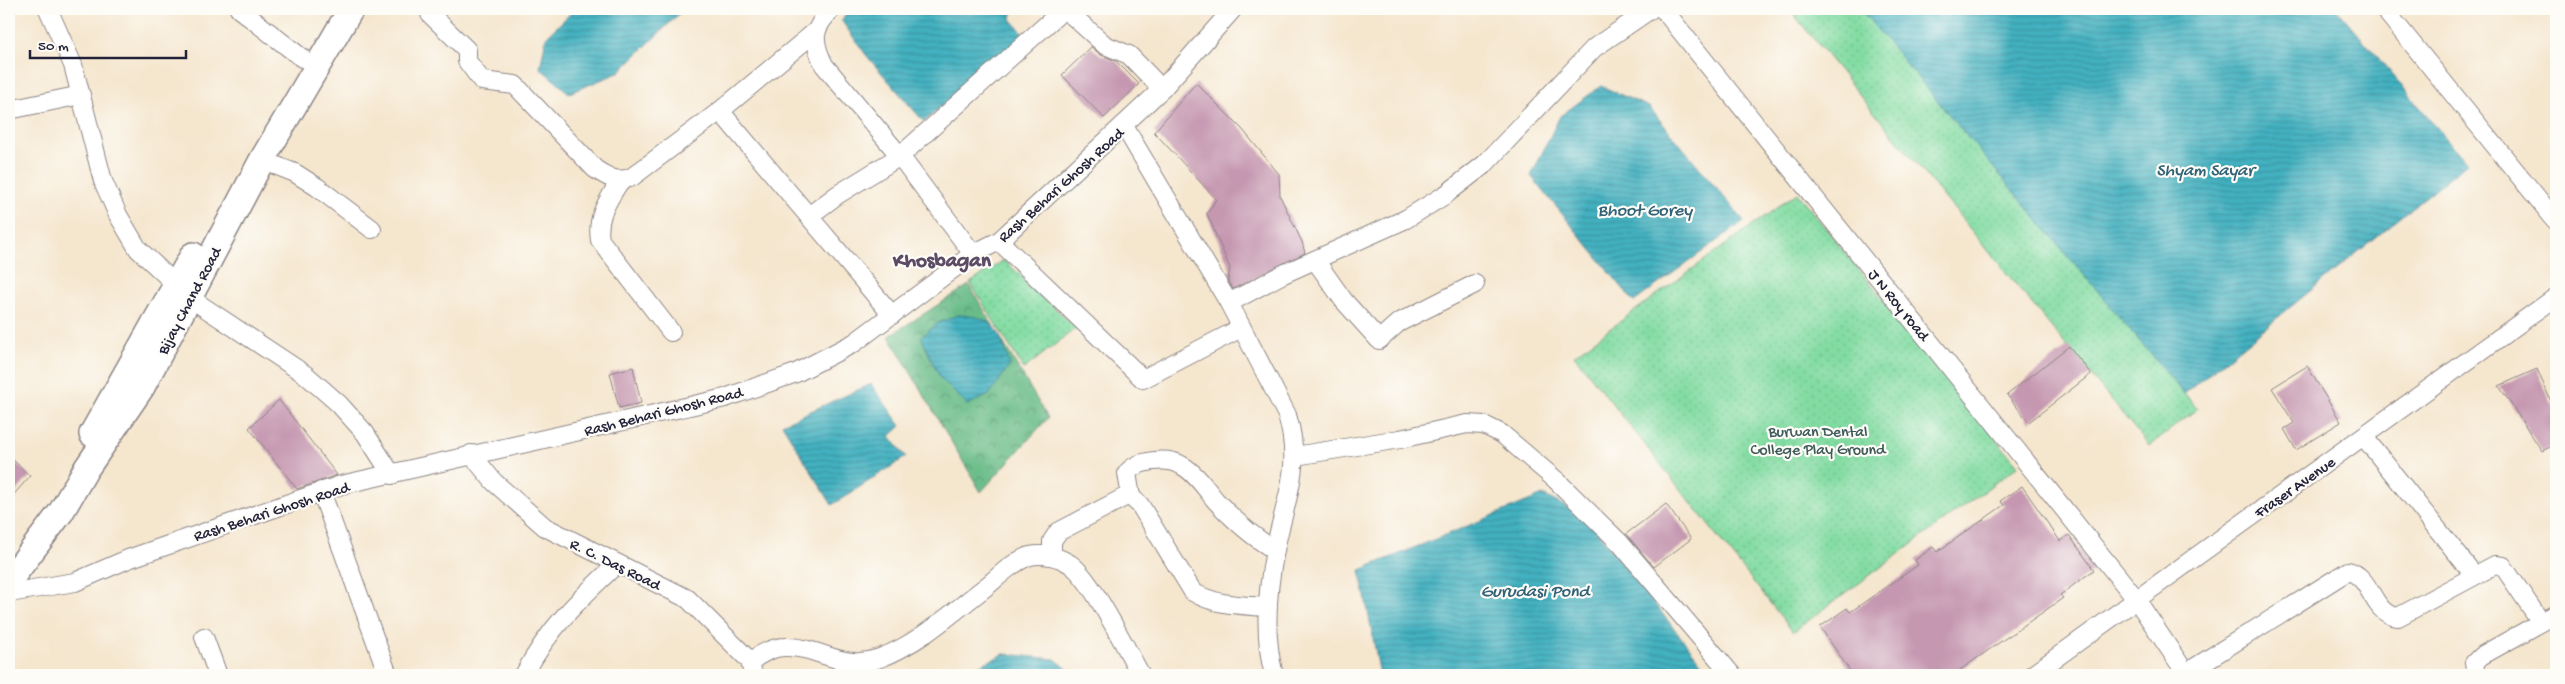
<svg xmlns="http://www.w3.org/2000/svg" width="2565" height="684" viewBox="0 0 2565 684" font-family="'Gochi Hand',sans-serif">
<defs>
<pattern id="forest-crowns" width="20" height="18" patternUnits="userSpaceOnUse" patternTransform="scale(1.25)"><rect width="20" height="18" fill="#69bc88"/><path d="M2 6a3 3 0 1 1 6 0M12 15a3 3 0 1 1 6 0" fill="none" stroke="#569870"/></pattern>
<pattern id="park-dots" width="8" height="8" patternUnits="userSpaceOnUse" patternTransform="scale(1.25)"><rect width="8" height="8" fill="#82dca2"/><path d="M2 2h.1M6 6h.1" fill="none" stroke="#70bc8c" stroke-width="1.8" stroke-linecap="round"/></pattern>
<pattern id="water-rules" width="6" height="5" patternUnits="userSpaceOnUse" patternTransform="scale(1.25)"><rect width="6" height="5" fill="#43b1c0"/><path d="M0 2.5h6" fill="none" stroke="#38909d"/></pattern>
</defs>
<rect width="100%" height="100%" fill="#fdfcf7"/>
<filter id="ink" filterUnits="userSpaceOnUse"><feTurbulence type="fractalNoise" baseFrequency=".02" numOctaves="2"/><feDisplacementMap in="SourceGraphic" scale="10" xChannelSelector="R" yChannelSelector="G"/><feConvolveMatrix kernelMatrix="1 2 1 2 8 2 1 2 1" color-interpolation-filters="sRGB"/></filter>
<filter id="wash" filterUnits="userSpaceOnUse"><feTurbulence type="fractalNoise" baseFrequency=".0096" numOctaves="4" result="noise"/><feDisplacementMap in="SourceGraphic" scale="20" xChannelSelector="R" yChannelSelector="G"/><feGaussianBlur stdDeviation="1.12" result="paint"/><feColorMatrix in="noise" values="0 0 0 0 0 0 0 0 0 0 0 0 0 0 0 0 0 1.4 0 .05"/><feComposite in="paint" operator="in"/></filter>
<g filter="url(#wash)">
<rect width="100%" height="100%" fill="#f5e6ce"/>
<!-- forest -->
<path fill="url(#forest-crowns)" stroke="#466f62" d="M969 285 1048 418 981 492 889 336Z"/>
<!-- park -->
<g fill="url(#park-dots)" stroke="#527f6e">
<path d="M1789 9H1881L2197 409 2149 446Z"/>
<path d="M1797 193 2018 466 1793 632 1574 355Z"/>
<path d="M1004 260 1076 328 1024 369 970 283Z"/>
</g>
<!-- water -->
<g fill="url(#water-rules)" stroke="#326a7e">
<path d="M575 9H684L618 73 569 93 540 68 546 37Z"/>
<path d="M852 9H1013L1011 19 1024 34 924 122 866 55 841 20Z"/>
<path d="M1860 9H2337L2467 163 2184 394Z"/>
<path d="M1601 86 1649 107 1744 221 1634 302 1531 176 1560 116Z"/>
<path d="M958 315C999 317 998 330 1010 365L989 395 967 405 940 378 921 337 938 323Z"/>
<path d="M871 384 901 426 890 436 906 457 832 505 782 424Z"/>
<path d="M1543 495 1586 517 1711 675H1380L1360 570Z"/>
<path d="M1004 654 1055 659 1075 675H959Z"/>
</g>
<g id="blocks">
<!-- building -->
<g fill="#c597b0">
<path d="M1091 47 1101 55 1116 61 1139 84 1104 118 1062 75Z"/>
<path d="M1196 83 1242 129 1279 174 1280 196 1302 242 1305 253 1233 289 1228 281 1230 268 1207 214 1216 199 1154 132Z"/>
<path d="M2069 346 2091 374 2029 422 2007 395Z"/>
<path d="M2307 366 2341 422 2296 450 2284 429 2294 423 2272 388Z"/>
<path d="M633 367 641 403 619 408 610 373Z"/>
<path d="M2537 369 2556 413V444L2542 451 2499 386Z"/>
<path d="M279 400 337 475 297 489 249 428Z"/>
<path d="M9 456 30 476 9 500Z"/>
<path d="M2022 486 2060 541 2069 535 2094 570 2060 595 2063 598 1953 675H1853L1820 627 1847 608 1850 612 1918 565 1915 560 1933 547 1937 552 2004 505 2000 501Z"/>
<path d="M1666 504 1691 539 1654 567 1626 534Z"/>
</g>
</g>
</g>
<g filter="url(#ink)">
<use href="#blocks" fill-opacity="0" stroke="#8c8484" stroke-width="1"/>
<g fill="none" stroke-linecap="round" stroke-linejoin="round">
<!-- street casing -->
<g stroke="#8c8484" stroke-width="20">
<g id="street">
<path d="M48 9 73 65 103 181 118 215 138 249 190 298 306 375 339 404 365 433 392 475"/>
<path d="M239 9 302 58"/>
<path d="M434 9 430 14 467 50V61L482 81 515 85 595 169C609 178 617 183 632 177L720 111 815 32"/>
<path d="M832 9C812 29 812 40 824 65L900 156 973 254"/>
<path d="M1065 9 1105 45 1129 55 1162 89"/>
<path d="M1663 9 2136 599 2187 675"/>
<path d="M2384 9 2556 221"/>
<path d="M9 110 81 95"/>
<path d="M720 111 892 315"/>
<path d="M1124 126 1229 303 1287 415C1303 468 1285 499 1275 550 1267 591 1263 634 1274 675"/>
<path d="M262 160 295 173 317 187 372 229"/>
<path d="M620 181C608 201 596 216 600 240L671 332"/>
<path d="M809 216 837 195 900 156 1064 9"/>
<path d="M999 241 1143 379 1241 328"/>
<path d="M1315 260 1344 301 1379 340 1398 323 1475 284"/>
<path d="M1229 303 1281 275 1406 219 1445 195 1485 164 1594 48 1651 9"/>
<path d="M2364 437 2474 575"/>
<path d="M471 454 494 482 545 527 688 599 750 661 753 675"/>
<path d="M1295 456 1400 439 1467 424 1484 425 1502 434 1556 480 1620 543 1732 675"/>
<path d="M321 491 388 675"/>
<path d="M1131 497 1127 473C1136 460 1168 457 1181 465 1195 472 1206 489 1216 501 1234 520 1252 537 1275 550"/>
<path d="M1052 556V541L1058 532 1125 497H1131L1140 505 1193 592C1216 606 1242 605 1268 607"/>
<path d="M9 593 75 582 128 559 341 485 725 398 796 373 854 343 973 254 999 241 1162 89 1233 9"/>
<path d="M204 637 218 675"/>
<path d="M750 661C760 655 772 647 785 647 820 646 842 672 880 658 920 643 954 611 987 586 999 576 1015 560 1030 556 1043 553 1060 557 1070 564 1091 577 1127 651 1141 675"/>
<path d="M2186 673 2348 571C2373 577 2371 614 2398 617L2495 565 2503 566 2541 622"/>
<path d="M524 675C548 629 579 599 617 564"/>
<path d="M2032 675 2556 297"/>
<path d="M2476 675 2474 663 2481 656 2556 614"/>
</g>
</g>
<!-- secondary casing -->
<g stroke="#8c8484" stroke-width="28">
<g id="secondary">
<path d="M92 434 193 255"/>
<path d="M9 581 61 512 86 469 142 387 262 160 351 9"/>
</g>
</g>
<!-- street -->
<use href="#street" stroke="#fff" stroke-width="18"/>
<!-- secondary -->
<use href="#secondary" stroke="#fff" stroke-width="25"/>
</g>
</g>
<g text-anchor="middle" stroke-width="4.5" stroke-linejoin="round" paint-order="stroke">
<!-- street labels -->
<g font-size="16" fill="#22223b" stroke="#fdfcf7">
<text transform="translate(1060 184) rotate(-42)" y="6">Rash Behari Ghosh Road</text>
<text transform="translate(188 300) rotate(-62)" y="6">Bijay Chand Road</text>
<text transform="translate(1900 304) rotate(51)" y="6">J N Roy road</text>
<text transform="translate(663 410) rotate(-14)" y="6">Rash Behari Ghosh Road</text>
<text transform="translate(2294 486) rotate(-35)" y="6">Fraser Avenue</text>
<text transform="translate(271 510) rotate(-18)" y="6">Rash Behari Ghosh Road</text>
<text transform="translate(616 563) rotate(26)" y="6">R. C. Das Road</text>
</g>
<!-- park labels -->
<g font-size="16" fill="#3f5a5a" stroke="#fdfcf7">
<text x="1818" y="436">Burwan Dental<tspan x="1818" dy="18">College Play Ground</tspan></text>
</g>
<!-- water labels -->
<g font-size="18" font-style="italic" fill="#316277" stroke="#fdfcf7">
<text x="2205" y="175">Shyam Sayar</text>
<text x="1645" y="215">Bhoot Gorey</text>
<text x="1535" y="596">Gurudasi Pond</text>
</g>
<!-- district labels -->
<g font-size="21" font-weight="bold" fill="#5b4b64" stroke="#fdfcf7">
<text x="942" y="266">Khosbagan</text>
</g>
</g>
<!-- margin -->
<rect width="2565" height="684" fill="none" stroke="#fdfcf7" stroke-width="30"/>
<!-- scale -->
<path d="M30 50v8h156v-8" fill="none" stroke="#22223b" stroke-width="2.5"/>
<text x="38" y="50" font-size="15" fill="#22223b" stroke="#fdfcf7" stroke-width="4" paint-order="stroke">50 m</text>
</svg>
